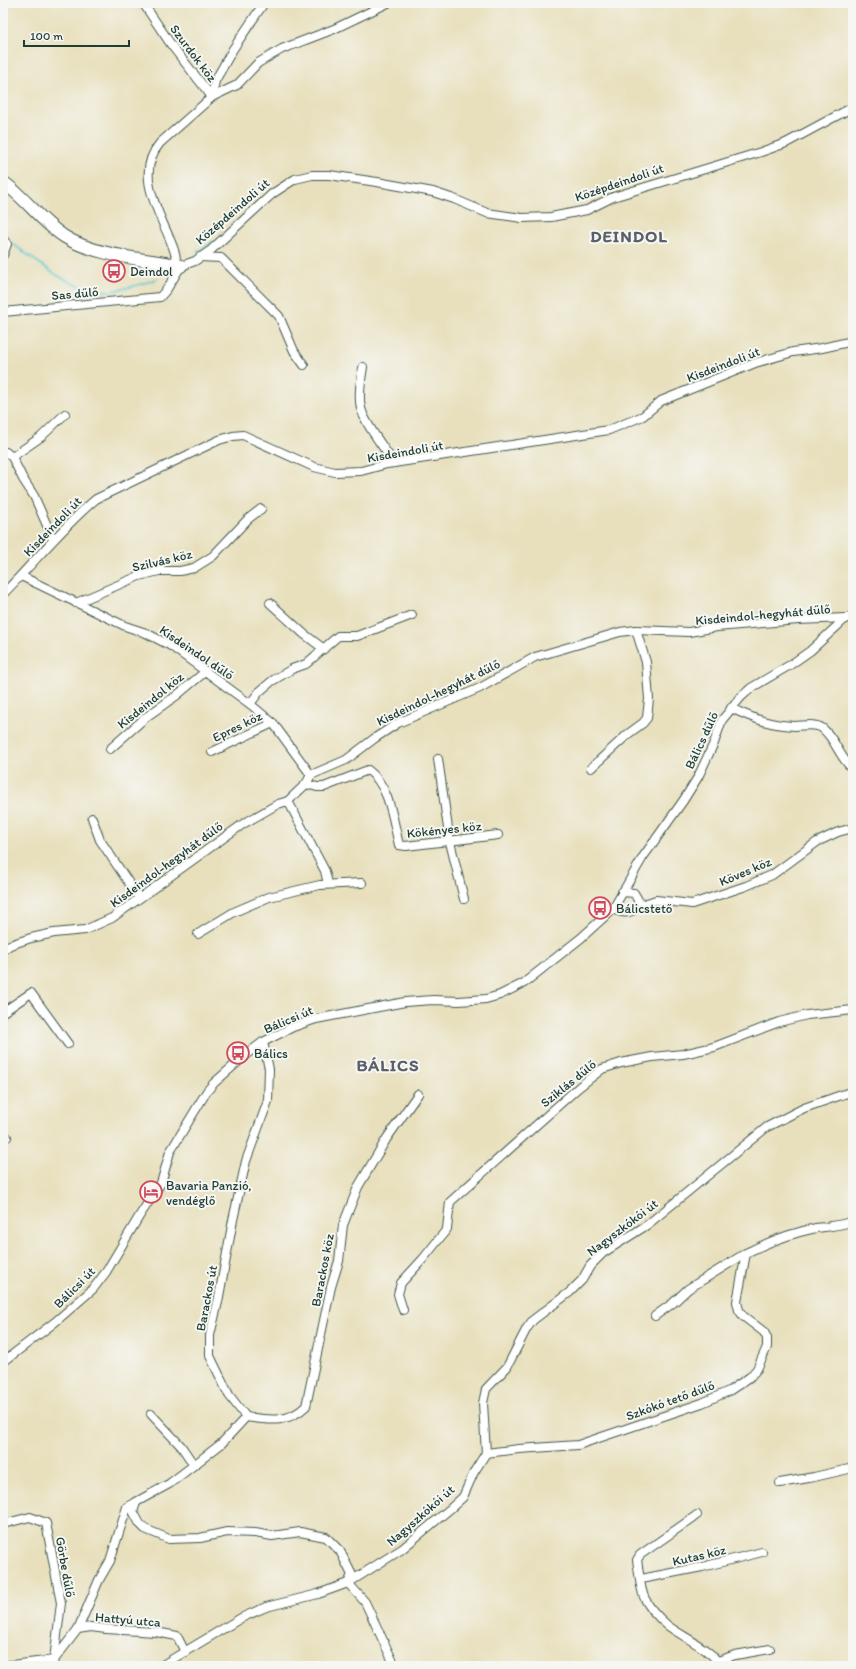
<svg xmlns="http://www.w3.org/2000/svg" width="856" height="1669" viewBox="0 0 856 1669" font-family="Itim,sans-serif">
<rect width="100%" height="100%" fill="#f6f6f2"/>
<filter id="ink" filterUnits="userSpaceOnUse"><feTurbulence type="fractalNoise" baseFrequency=".025" numOctaves="2"/><feDisplacementMap in="SourceGraphic" scale="8" xChannelSelector="R" yChannelSelector="G"/><feConvolveMatrix kernelMatrix="1 2 1 2 8 2 1 2 1" color-interpolation-filters="sRGB"/></filter>
<filter id="wash" filterUnits="userSpaceOnUse"><feTurbulence type="fractalNoise" baseFrequency=".012" numOctaves="4" result="noise"/><feDisplacementMap in="SourceGraphic" scale="16" xChannelSelector="R" yChannelSelector="G"/><feGaussianBlur stdDeviation="0.9" result="paint"/><feColorMatrix in="noise" values="0 0 0 0 0 0 0 0 0 0 0 0 0 0 0 0 0 1.4 0 .05"/><feComposite in="paint" operator="in"/></filter>
<g filter="url(#wash)">
<rect width="100%" height="100%" fill="#e8e0bd"/>
<g fill="none" stroke-linecap="round" stroke-linejoin="round">
<!-- stream -->
<g stroke="#58c5cf" stroke-width="2">
<path d="M13 244C41 264 69 290 105 291 119 292 144 283 157 279"/>
<path d="M197 252 216 240"/>
</g>
</g>
</g>
<g filter="url(#ink)">
<g fill="none" stroke-linecap="round" stroke-linejoin="round">
<!-- street casing -->
<g stroke="#3d5549" stroke-width="10">
<g id="street">
<path d="M143 3 172 46 212 97 237 85 258 63 282 49 334 29 388 3"/>
<path d="M3 239 7 244 3 255"/>
<path d="M200 257 221 258 279 316 294 351 304 365"/>
<path d="M177 265C176 260 176 255 174 250 163 217 132 176 160 143L212 97 215 81 233 49 264 3"/>
<path d="M3 312 160 297 167 289 181 266 195 261 211 250 272 194 295 179 312 175H329L377 182 433 192 454 199 487 213 522 218 551 217 587 210 613 197 761 152 786 143 853 107"/>
<path d="M363 367C361 380 358 395 361 408 364 423 385 449 394 463"/>
<path d="M3 454 6 452 12 457 23 479 34 496 53 539"/>
<path d="M12 457 41 437 65 414"/>
<path d="M21 576 125 626 146 633 171 646 250 704 273 723 311 775"/>
<path d="M3 594C34 563 61 528 96 499L219 440 233 436 243 435 314 467 335 472 361 471 387 464 609 430 643 416 661 401 755 363 793 352 822 348 853 341"/>
<path d="M76 603 139 576 159 571H180L194 568 213 556 248 519 261 509"/>
<path d="M270 603 304 634 324 649"/>
<path d="M250 704 259 692 272 681 292 669 306 664 338 636H357L412 615"/>
<path d="M731 708C754 719 770 725 795 726 803 726 815 723 822 728 836 739 839 758 853 769"/>
<path d="M110 749 146 717 176 696 206 671"/>
<path d="M212 752 273 723"/>
<path d="M438 759 450 842 464 899"/>
<path d="M591 768 628 734 643 723 647 718 649 699 646 662 636 630"/>
<path d="M306 784 317 787H324L368 770C390 786 393 821 399 845L406 846 498 835"/>
<path d="M288 801 325 871 328 884"/>
<path d="M92 818 100 840 139 898"/>
<path d="M638 906 656 900 692 904 746 886 772 875 817 842 838 832 853 828"/>
<path d="M613 909C623 913 630 915 638 906V900L634 893 622 892"/>
<path d="M198 934 234 912 269 897 320 885 362 883"/>
<path d="M3 950 10 945 31 938 54 933 85 930 112 918 243 824 278 804 288 801 306 784 311 775 346 760 375 738 398 723 480 688 535 657 620 632 636 630 689 632 717 627 798 620 846 618"/>
<path d="M3 1012 31 993 68 1044"/>
<path d="M3 1136 7 1137"/>
<path d="M403 1310 398 1294 401 1283 423 1259 447 1229 450 1202 579 1087 602 1069 621 1063 652 1057 683 1054 714 1047 779 1022 807 1015 853 1010"/>
<path d="M655 1316 673 1303 688 1289 746 1253"/>
<path d="M3 1362 55 1322 93 1289 106 1272 140 1215 161 1183 170 1152 207 1091 214 1083 248 1053 263 1042 293 1027 316 1019 405 1002 433 1000 459 1001 486 999 500 995 524 983 581 938 613 909 643 857 683 801 698 777 714 743 722 720 741 697 751 688 790 665 810 651 846 618 853 616"/>
<path d="M151 1414 181 1446 194 1465"/>
<path d="M246 1417C268 1420 288 1424 306 1406L331 1287 339 1261 343 1225 358 1187 387 1138 418 1094"/>
<path d="M486 1453 519 1449 578 1445 702 1403 729 1391 750 1377 757 1369 767 1347V1338L764 1332 743 1316 739 1310 737 1302 746 1253C768 1242 792 1233 816 1228 829 1226 841 1226 853 1221"/>
<path d="M780 1483 814 1477 853 1468"/>
<path d="M136 1503 133 1511 140 1524 145 1529 169 1539 200 1538 227 1532 255 1533 272 1536 300 1532 326 1537 340 1551 352 1575 348 1583 365 1602 395 1666"/>
<path d="M697 1515 640 1555 637 1560C639 1571 640 1590 645 1599 650 1609 659 1618 667 1625 679 1635 717 1652 719 1666"/>
<path d="M3 1524 30 1517 46 1523 61 1603 54 1660 55 1666"/>
<path d="M641 1579 702 1567 762 1552"/>
<path d="M78 1629 99 1580 110 1561 127 1507 169 1484 194 1465 221 1444 246 1417 229 1395 210 1356V1335L218 1302 233 1220 246 1161 268 1101 269 1069 263 1042"/>
<path d="M718 1661 735 1655 770 1649"/>
<path d="M3 1666 54 1660 78 1629 91 1627 106 1629 156 1632 177 1636 185 1652"/>
<path d="M161 1666 241 1618 266 1607 318 1594 348 1583 402 1549 451 1508 463 1497 474 1472 486 1453 483 1403 486 1389 507 1367 527 1328 533 1320 570 1292 582 1280 590 1266 603 1253 647 1225 767 1127 804 1108 853 1091"/>
</g>
</g>
<!-- secondary casing -->
<g stroke="#3d5549" stroke-width="14">
<path id="secondary" d="M3 182C26 198 41 222 65 237 95 256 147 259 181 266"/>
</g>
<!-- street -->
<use href="#street" stroke="#fff" stroke-width="8"/>
<!-- secondary -->
<use href="#secondary" stroke="#fff" stroke-width="12"/>
</g>
</g>
<!-- icons -->
<defs>
<g id="bus-ring" transform="scale(1.15)"><circle r="9.5" fill="#f6f6f2" stroke="#d1495b" stroke-width="1.5"/><path d="M-5-6H5V4H4V6H2V4H-2V6H-4V4H-5ZM-3.5-4V0h7V-4ZM-3.5 1.2v1.5H-2V1.2ZM2 1.2v1.5H3.5V1.2Z" fill="#d1495b"/></g>
<g id="hotel-ring" transform="scale(1.15)"><circle r="9.5" fill="#f6f6f2" stroke="#d1495b" stroke-width="1.5"/><path d="M-6-4.5h1.5V1H6V5H4.5V3h-9V5H-6ZM-4 0a1.8 1.8 0 1 1 3.6 0ZM.5 0V-2.5h3Q6-2.5 6 0Z" fill="#d1495b"/></g>
</defs>
<g fill-rule="evenodd">
<use href="#bus-ring" x="114" y="271"/>
<use href="#bus-ring" x="600" y="908"/>
<use href="#bus-ring" x="238" y="1053"/>
<use href="#hotel-ring" x="151" y="1192"/>
</g>
<g text-anchor="middle" stroke-width="4" stroke-linejoin="round" paint-order="stroke">
<!-- street labels -->
<g font-size="13" fill="#1f3d34" stroke="#f6f6f2">
<text transform="translate(194 53) rotate(53)" y="5">Szurdok köz</text>
<text transform="translate(619 182) rotate(-19)" y="5">Középdeindoli út</text>
<text transform="translate(232 211) rotate(-41)" y="5">Középdeindoli út</text>
<text transform="translate(75 293) rotate(-5)" y="5">Sas dűlő</text>
<text transform="translate(723 364) rotate(-21)" y="5">Kisdeindoli út</text>
<text transform="translate(405 451) rotate(-10)" y="5">Kisdeindoli út</text>
<text transform="translate(52 526) rotate(-46)" y="5">Kisdeindoli út</text>
<text transform="translate(162 560) rotate(-13)" y="5">Szilvás köz</text>
<text transform="translate(763 614) rotate(-5)" y="5">Kisdeindol-hegyhát dűlő</text>
<text transform="translate(197 652) rotate(34)" y="5">Kisdeindol dűlő</text>
<text transform="translate(438 692) rotate(-26)" y="5">Kisdeindol-hegyhát dűlő</text>
<text transform="translate(150 700) rotate(-39)" y="5">Kisdeindol köz</text>
<text transform="translate(237 726) rotate(-26)" y="5">Epres köz</text>
<text transform="translate(701 740) rotate(-65)" y="5">Bálics dűlő</text>
<text transform="translate(444 829) rotate(-6)" y="5">Kökényes köz</text>
<text transform="translate(166 864) rotate(-36)" y="5">Kisdeindol-hegyhát dűlő</text>
<text transform="translate(745 871) rotate(-23)" y="5">Köves köz</text>
<text transform="translate(288 1019) rotate(-23)" y="5">Bálicsi út</text>
<text transform="translate(568 1083) rotate(-39)" y="5">Sziklás dűlő</text>
<text transform="translate(622 1227) rotate(-37)" y="5">Nagyszkókói út</text>
<text transform="translate(322 1270) rotate(-79)" y="5">Barackos köz</text>
<text transform="translate(74 1287) rotate(-45)" y="5">Bálicsi út</text>
<text transform="translate(206 1298) rotate(-79)" y="5">Barackos út</text>
<text transform="translate(670 1400) rotate(-20)" y="5">Szkókó tető dűlő</text>
<text transform="translate(420 1515) rotate(-41)" y="5">Nagyszkókói út</text>
<text transform="translate(699 1555) rotate(-13)" y="5">Kutas köz</text>
<text transform="translate(66 1567) rotate(80)" y="5">Görbe dűlő</text>
<text transform="translate(128 1619) rotate(5)" y="5">Hattyú utca</text>
</g>
<!-- poi labels -->
<g font-size="13" fill="#1f3d34" stroke="#f6f6f2" text-anchor="start">
<text x="130" y="276">Deindol</text>
<text x="616" y="913">Bálicstető</text>
<text x="254" y="1058">Bálics</text>
<text x="166" y="1190">Bavaria Panzió,<tspan x="166" dy="15">vendéglő</tspan></text>
</g>
<!-- district labels -->
<g font-size="17" font-weight="bold" letter-spacing="1" fill="#5b5f67" stroke="#f6f6f2">
<text x="629" y="242">DEINDOL</text>
<text x="388" y="1071">BÁLICS</text>
</g>
</g>
<!-- margin -->
<rect width="856" height="1669" fill="none" stroke="#f6f6f2" stroke-width="16"/>
<!-- scale -->
<path d="M24 40v6h105v-6" fill="none" stroke="#1f3d34" stroke-width="2"/>
<text x="30" y="40" font-size="12" fill="#1f3d34" stroke="#f6f6f2" stroke-width="3" paint-order="stroke">100 m</text>
</svg>
